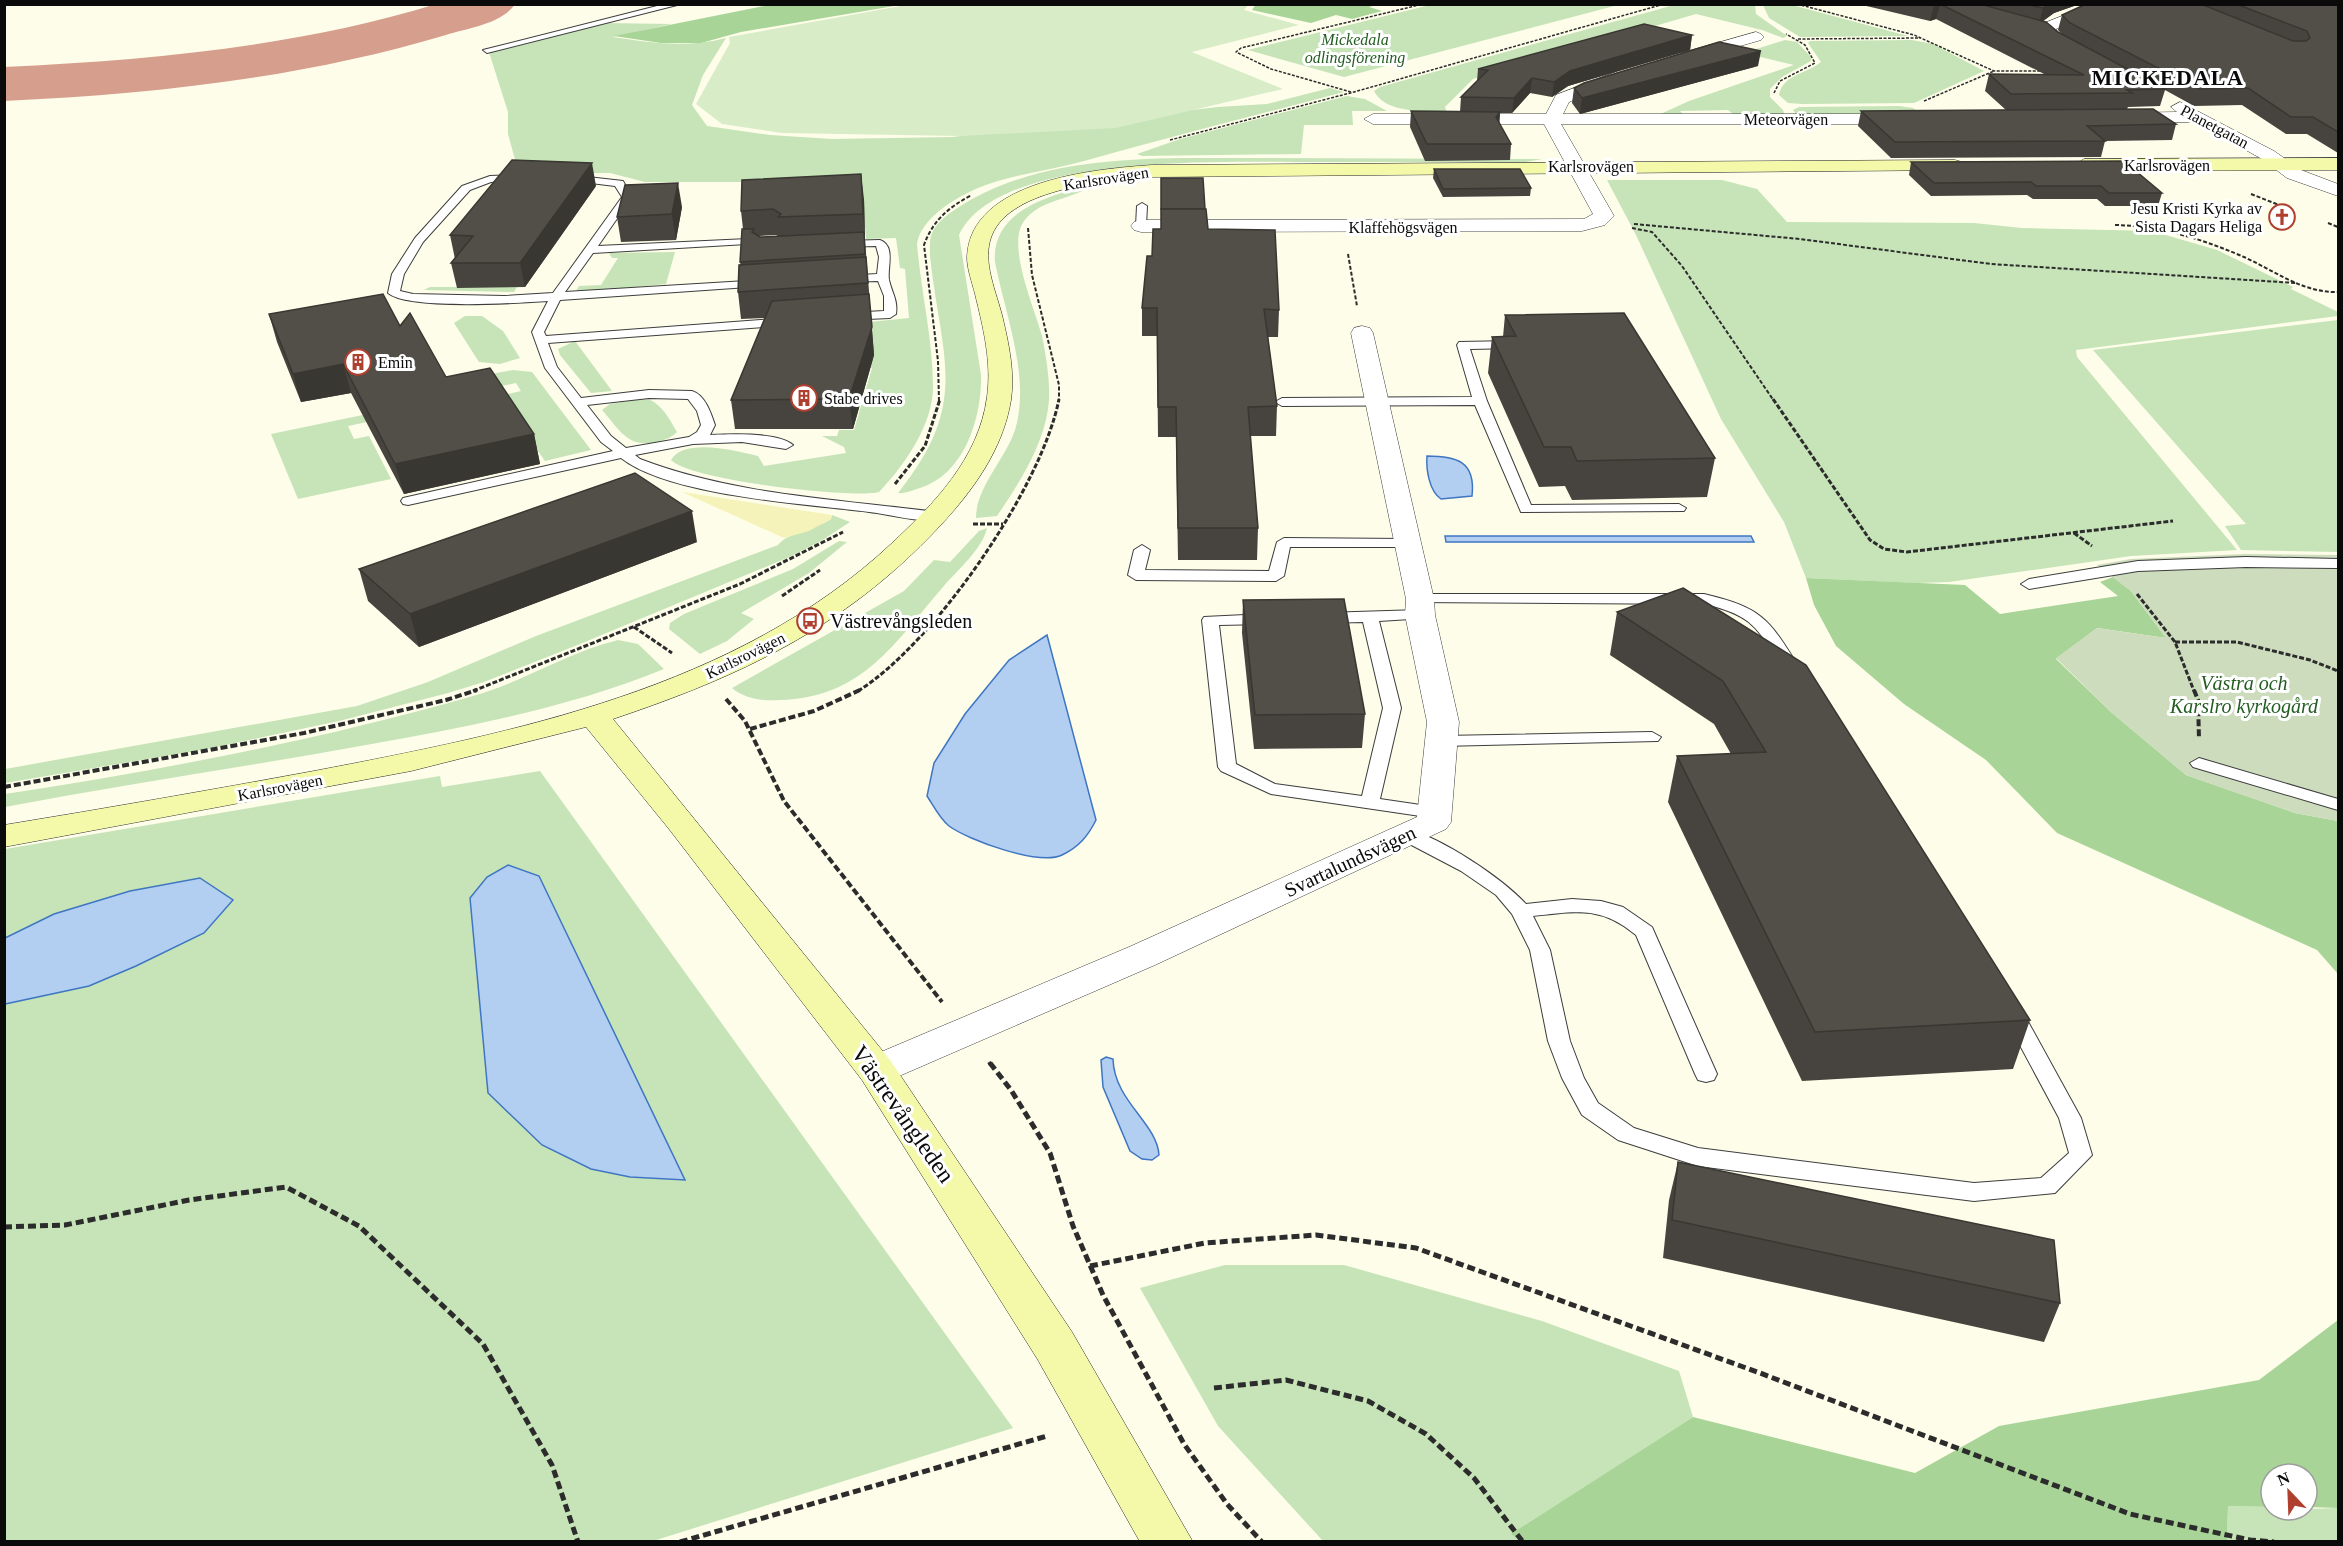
<svg xmlns="http://www.w3.org/2000/svg" width="2343" height="1546" viewBox="0 0 2343 1546" font-family="'Times New Roman',serif">
<rect width="100%" height="100%" fill="#fdfde9"/>
<!-- green -->
<g fill="#c6e4b7">
<path d="M1434 4 1618 5 1344 77 1248 50Z"/>
<path d="M1674 5H1755L1756 14 1787 36 1783 38 1762 30 1696 14 1473 79 1445 107 1448 116H1436L1434 111C1415 111 1384 111 1374 91L1380 87Z"/>
<path d="M1763 5H1792L1908 36 1800 37 1769 18Z"/>
<path d="M605 23 671 24 613 37C652 43 687 48 726 38L703 75 692 105 707 126 770 135 832 139 952 137 1218 107 1267 104 1330 88 1344 92C1257 115 1170 137 1084 161 1049 171 1013 174 978 188 955 198 921 218 917 244 921 292 933 340 933 387 933 425 904 466 879 492 851 499 689 480 671 460 684 437 737 451 758 456L764 466 846 453 844 447 822 436H837L839 430H854L872 368 870 367 869 322 909 318 905 269 900 268 896 238 866 239 861 182H645L610 173 519 174 508 134V112L489 52Z"/>
<path d="M1785 40 1797 42 1811 57V61L1782 77 1770 89V97L1783 110 1785 116 1734 115 1728 110 1680 111 1685 116 1654 117 1689 101 1794 65 1744 53Z"/>
<path d="M1912 40 1933 44 1984 71 1914 103 1803 104 1788 103 1779 95C1783 74 1807 74 1821 62L1808 43 1810 41Z"/>
<path d="M1347 96 1365 99 1387 111H1352L1353 125H1304L1301 154 1142 156 1137 154 1180 139Z"/>
<path d="M1899 106 1913 108 1920 113 1804 116 1796 114 1793 110 1799 107Z"/>
<path d="M1270 158 1542 159 1526 162C1459 162 1393 162 1326 162 1244 163 999 149 959 235L981 375C982 417 965 474 920 488 913 490 905 494 898 493 971 402 941 359 930 256 930 248 929 240 932 233 937 221 951 212 962 205 1051 150 1169 159 1270 158Z"/>
<path d="M1607 180H1722L1757 189 1787 222 1974 223 2022 228 2152 231 2217 250 2293 287 2291 289 2338 312V316L2076 350 2077 357 2237 550 2131 556 1949 582 1916 583 1806 578 1784 522 1721 419 1636 235Z"/>
<path d="M1091 185C1074 200 1041 198 1024 221 1006 245 1035 309 1042 336 1046 356 1050 379 1049 400 1046 442 1020 482 997 516L976 518C976 487 1005 460 1015 430 1031 378 1005 314 995 262 991 210 1051 195 1091 185Z"/>
<path d="M675 252 666 284 575 293 579 286 601 285 618 258H612L609 253Z"/>
<path d="M430 287H517L514 292 424 290Z"/>
<path d="M465 316H482L503 331 520 358 500 364 479 362 454 323Z"/>
<path d="M2338 320V552L2241 550 2225 526 2246 524 2093 350Z"/>
<path d="M575 341 612 391 591 393 560 355 558 349Z"/>
<path d="M513 370 532 372 591 450 545 461 500 396 521 391 516 383 467 393 480 376Z"/>
<path d="M464 394 468 401 348 426 354 439 369 436 391 479 298 499 271 434Z"/>
<path d="M644 398C660 401 669 418 677 432 672 437 667 439 660 441 628 450 621 431 602 410L610 404Z"/>
<path d="M832 515 850 522 821 541 787 558 580 644 484 682 448 693 339 721 207 749 5 783V769L357 706 428 682 536 636 778 545C790 531 815 530 831 519Z"/>
<path d="M987 528C982 550 957 570 943 587 895 642 863 698 780 700 763 701 745 699 732 688L904 591 934 560 950 562 979 531Z"/>
<path d="M839 541 847 542 809 573 741 613 754 619 727 641 700 654 669 629 670 623 684 614 793 569Z"/>
<path d="M618 640 638 644 664 669C568 708 467 727 366 745 246 767 125 784 5 807V794C162 770 320 740 473 696 523 682 568 652 618 640Z"/>
<path d="M540 771 1013 1428 653 1541 5 1542V849L440 776 442 787Z"/>
<path d="M1225 1265H1344L1542 1321 1679 1371 1693 1417 1512 1534 1522 1541H1323L1218 1426 1140 1288Z"/>
<path d="M2228 1506 2271 1507V1510L2338 1508V1541L2227 1542Z"/>
</g>
<!-- forest -->
<g fill="#a8d497">
<path d="M774 4 900 5 741 32 701 43H661L614 36Z"/>
<path d="M1256 4 1377 5 1369 7 1382 11 1352 19 1336 15 1311 23 1252 10Z"/>
<path d="M2113 577 2131 591 2166 638 2097 628 2056 659 2111 712 2186 775 2295 813 2338 821V974L2317 950 2057 833 1986 760 1904 704 1836 646 1814 605 1806 578 1965 585 2000 614 2118 596 2100 582Z"/>
<path d="M2338 1320V1508L2307 1507V1474H2271V1507L2228 1506 2227 1541 1522 1542 1511 1534 1693 1417 1915 1473 1999 1426 2259 1380Z"/>
</g>
<!-- sand -->
<path fill="#f5f3b9" d="M682 492 832 515 831 519 809 531 784 538Z"/>
<!-- cemetery -->
<path fill="#cddcbd" d="M2245 554 2338 555V821L2295 813 2186 775 2111 712 2056 658 2097 628 2166 638 2131 591 2097 565 2131 559Z"/>
<!-- pitch -->
<path fill="#d9ecc8" d="M912 4 1248 5 1244 10 1299 25 1192 52 1283 89 1116 128 961 136 782 133 722 124 696 104 730 43 729 37Z"/>
<!-- water -->
<g fill="#b2cef1" stroke="#3f76c2" stroke-width="1.5">
<path d="M1427 456C1456 456 1476 461 1472 496L1441 499C1429 491 1426 469 1427 456Z"/>
<path d="M1445 536H1751L1754 542H1446Z"/>
<path d="M1047 635 1096 820C1088 836 1079 847 1062 855 1039 866 968 840 949 826 940 819 933 805 927 796L934 763 965 714 1009 660Z"/>
<path d="M508 865 539 876 685 1180 630 1177 591 1169 542 1145 488 1093 470 898 487 877Z"/>
<path d="M200 878 233 900 204 933 136 966 89 986 5 1004V938L54 914 130 891Z"/>
<path d="M1106 1057 1113 1059C1114 1101 1157 1123 1159 1155L1152 1160 1142 1159 1130 1151 1103 1087 1101 1060Z"/>
</g>
<g fill="none" stroke-linecap="round" stroke-linejoin="round">
<!-- taxiway -->
<path fill="#d69e8c" fill-rule="evenodd" d="M436 4H515C502 24 468 28 446 35 302 78 154 94 4 101V67C150 60 296 47 436 4Z"/>
<!-- lane casing -->
<g stroke="#3d3d3d" stroke-width="2">
<g id="lane">
<path d="M665 4H681L487 53 483 50Z"/>
<path d="M519 175 524 178 523 180 491 182 470 190 423 242 404 274 400 291 413 294 504 296 553 293 622 197 615 186 566 180 565 178 570 175 623 181 632 197 598 246 768 238V242L764 243 593 253 565 292 763 280 769 283 763 286 560 300 544 332 546 336 787 318 793 322 791 325 548 343 557 367 581 398 649 390 692 391C705 395 711 413 715 425L710 435C729 434 779 432 793 445L786 449 742 442 693 444 635 455 640 459C734 495 837 499 936 512L943 516 941 519C923 524 888 514 869 512 806 504 669 496 621 458L408 505 403 504 401 501 403 498 613 451 601 442 545 368 532 332 548 301C518 303 408 310 388 293L392 274 415 238 462 186 490 176ZM649 398 688 399 697 411 701 425 697 432 689 437 626 448 611 436 587 405Z"/>
<path d="M1142 203 1147 206 1146 226 1141 229 1136 226 1137 206Z"/>
<path d="M880 240C896 246 887 267 889 280 892 293 898 300 896 314L890 318 844 320 842 317 848 313 884 311V296L878 281 844 282 838 279 844 276 877 274 879 257 876 246 842 247 836 244 842 241Z"/>
<path d="M1513 341 1517 342V348L1470 349 1487 401 1531 505 1679 504 1686 508 1684 511 1521 512 1475 405 1282 406 1275 402 1282 398 1472 397 1457 345 1459 342Z"/>
<path d="M1284 538 1405 539 1412 543 1405 547H1290L1284 576 1276 581 1136 580 1128 575 1134 550 1142 545 1150 550 1145 570 1269 571 1277 542Z"/>
<path d="M2246 557 2338 559V568L2246 567 2138 571 2029 589 2021 584 2029 579 2138 561Z"/>
<path d="M1420 594H1704C1763 608 1769 619 1800 669L1798 673H1786C1758 631 1757 616 1704 604L1414 602 1412 599Z"/>
<path d="M1420 610 1426 612 1428 615 1426 618 1379 621 1401 708 1380 799 1441 808 1443 812 1441 816 1434 818 1271 794 1221 771 1218 767 1202 620 1204 617 1266 614 1274 619 1266 624 1219 625 1236 764 1275 784 1362 796 1383 708 1363 622 1323 623 1315 618 1323 613Z"/>
<path d="M1652 732 1661 737 1658 741 1441 746 1432 741 1441 736Z"/>
<path d="M2199 758 2338 799V810L2193 767 2190 763Z"/>
<path d="M1407 829C1442 838 1502 878 1526 904L1572 899 1601 901 1623 907 1652 927 1717 1074 1714 1080 1706 1082 1698 1080 1695 1074 1636 935C1601 906 1577 911 1533 916L1550 950 1570 1041 1584 1078 1598 1103 1634 1128 1698 1148 1974 1183 2041 1178 2069 1153 2059 1118 2002 1012 2006 1007 2013 1005 2020 1007 2081 1118 2092 1155 2055 1193 1974 1201 1698 1166 1618 1140 1582 1115 1562 1078 1548 1041 1530 950 1512 914 1496 895 1461 871 1400 839 1398 835 1400 831Z"/>
</g>
</g>
<!-- street casing -->
<g stroke="#3d3d3d" stroke-width="1">
<g id="street">
<path d="M2092 4H2113L2056 29 2059 35 2085 50 2087 53 2085 56C2067 61 2047 41 2039 27L2042 24Z"/>
<path d="M1756 32 1761 34 1764 37 1761 40 1688 61 1680 56 1682 53Z"/>
<path d="M1616 72 1624 77 1622 80 1569 102 1563 114H1903L1912 119 1903 124H1561L1614 216 1605 225 1582 231 1141 232 1134 230 1131 226 1134 222 1141 220 1584 219 1593 214 1544 124H1373L1364 119 1373 114H1546L1556 95Z"/>
<path d="M2180 102 2274 151 2301 170 2338 184V196L2287 178 2262 159 2195 122 2120 123 2111 118 2120 113 2177 112 2171 107Z"/>
<path d="M1362 326 1370 328 1373 333 1434 599 1435 615 1459 722 1451 822 1446 829 1155 965 890 1080 876 1084 862 1080 856 1070 862 1060 1129 947 1417 817 1427 722 1405 615 1406 599 1351 333 1354 328Z"/>
</g>
</g>
<!-- secondary casing -->
<g stroke="#2c2c2c" stroke-width="1">
<g id="secondary">
<path d="M2338 158V170L2084 171 2075 165 2084 159Z"/>
<path d="M1955 160 1962 162 1964 166 1962 170 1152 177C1109 180 1011 188 992 235 981 261 997 293 1003 319 1009 345 1015 373 1011 400 1003 450 972 492 938 528 844 628 741 676 613 719L890 1060 1072 1332 1193 1542H1140L1038 1360 862 1080 669 829 586 727 411 771 4 847V825C108 808 211 790 314 771 514 733 737 688 891 544 934 504 979 458 987 397 992 362 983 327 975 294 972 282 967 269 967 257 970 180 1095 169 1152 165Z"/>
</g>
</g>
<!-- path-far4 -->
<g stroke="#2c2c2c" stroke-width="1.5" stroke-dasharray="3 1.5" stroke-linecap="butt">
<path d="M1797 4 1914 35 1994 71H2044"/>
<path d="M1798 39 1920 38"/>
<path d="M1351 92 1271 69 1236 52 1241 48 1423 4"/>
<path d="M1774 93 1780 81 1815 63 1805 45 1786 34"/>
<path d="M1924 101 1994 71"/>
<path d="M1170 140 1354 92 1664 4"/>
</g>
<!-- path-far3 -->
<g stroke="#2c2c2c" stroke-width="2" stroke-dasharray="4 2" stroke-linecap="butt">
<path d="M2251 194 2279 205"/>
<path d="M2328 223 2338 227"/>
<path d="M1634 224 1800 239 1991 264 2296 283"/>
<path d="M2115 225C2161 226 2202 239 2244 257 2275 271 2303 293 2338 292"/>
<path d="M1028 228 1032 275 1059 385V401"/>
<path d="M1632 228 1652 232 1682 266 1774 401"/>
<path d="M1348 254 1357 306"/>
<path d="M939 401 938 361 924 245C933 220 949 207 972 195"/>
</g>
<!-- path-far2 -->
<g stroke="#2c2c2c" stroke-width="3" stroke-dasharray="5 2" stroke-linecap="butt">
<path d="M1773 399 1870 540 1884 549 1907 552 2173 521"/>
<path d="M895 484 925 446 940 399"/>
<path d="M973 524H1003"/>
<path d="M2074 533 2092 546"/>
<path d="M2137 594 2175 642 2194 691"/>
<path d="M782 596 820 570"/>
<path d="M634 627 672 653"/>
<path d="M2175 642H2237L2310 660 2338 671"/>
<path d="M473 691 740 584 843 532"/>
<path d="M858 691C934 644 1042 487 1059 399"/>
</g>
<!-- path-far1 -->
<g stroke="#2c2c2c" stroke-width="4" stroke-dasharray="7 3" stroke-linecap="butt">
<path d="M2194 690 2198 700 2199 739"/>
<path d="M726 699 745 721 784 801 942 1002"/>
<path d="M750 729 814 711 860 690"/>
<path d="M4 787 304 733 446 700 477 690"/>
<path d="M989 1062 991 1065"/>
</g>
<!-- path -->
<g stroke="#2c2c2c" stroke-width="5" stroke-dasharray="8 4" stroke-linecap="butt">
<path d="M990 1063 1011 1090 1050 1153 1073 1226 1103 1295 1184 1444 1227 1504 1262 1542"/>
<path d="M4 1227 65 1225 189 1200 286 1187 359 1226 483 1344 552 1465 578 1542"/>
<path d="M1090 1266 1205 1243 1316 1235 1416 1248 1760 1373 2130 1514 2250 1540 2274 1542"/>
<path d="M1214 1388 1286 1380 1368 1401 1426 1434 1474 1478 1523 1542"/>
<path d="M680 1542 1047 1436"/>
</g>
<!-- lane -->
<use href="#lane" fill="#fff" fill-rule="evenodd"/>
<!-- street -->
<use href="#street" fill="#fff" fill-rule="evenodd"/>
<!-- secondary -->
<use href="#secondary" fill="#f3f9a9" fill-rule="evenodd"/>
</g>
<!-- wall -->
<g fill="#47433e" fill-rule="evenodd">
<path d="M1858 4H2338V153L2307 134H2286L2242 105 2194 106 2165 90 2160 106 2128 107 2127 109 2176 124 2172 140 2105 141 2101 157 1891 158 1858 126 1861 111 2006 110 1985 91 1989 74 2046 75 1936 19 1930 21ZM2084 5 2062 15 2058 30 2063 35 2058 32 2043 21 2054 13 2074 6Z"/>
<path d="M1692 35 1690 50 1568 86 1552 97 1530 93 1512 113H1500L1499 123 1511 144 1510 160 1425 161 1410 127 1411 111 1460 112 1461 97 1477 81 1478 69Z"/>
<path d="M1758 66 1580 114 1572 103 1574 88Z"/>
<path d="M1911 162 2162 193 2158 206H2105L2097 199H2033L2027 195 1931 196 1909 175Z"/>
<path d="M1434 169 1531 188 1530 196 1443 197 1433 178Z"/>
<path d="M596 186 525 287 457 288 451 263 455 259 450 235Z"/>
<path d="M864 199 865 240 874 355 853 429H735L731 400 765 318 741 319 738 292 743 229 741 211ZM776 235 778 236 760 237 758 236Z"/>
<path d="M682 207 676 240 621 242 617 217Z"/>
<path d="M1205 209 1208 229 1279 310 1278 337H1268L1277 406 1276 436H1250L1258 528 1257 560H1178L1176 437H1158L1157 336H1142V308L1152 256 1161 229Z"/>
<path d="M269 314 400 326 446 377 534 434 540 464 404 494 351 393 301 402 277 342Z"/>
<path d="M1505 315 1715 458 1707 497 1572 500 1565 486 1539 487 1488 373 1492 337H1503Z"/>
<path d="M697 542 419 647 368 601 359 569Z"/>
<path d="M1683 588 2030 1020 2013 1069 1802 1081 1668 802 1677 756 1731 754 1714 724 1610 655 1617 612Z"/>
<path d="M1243 600 1365 714 1362 748 1254 749 1242 633Z"/>
<path d="M1678 1162 2060 1303 2044 1342 1663 1258 1669 1200Z"/>
</g>
<!-- shaded-wall -->
<g fill="#393732">
<path d="M1940 4 1936 19 1930 21 1934 6Z"/>
<path d="M2049 4H2093L2074 6 2054 13 2039 24 2043 8Z"/>
<path d="M1692 35 1690 50 1568 86 1552 97 1554 82 1570 71Z"/>
<path d="M1761 51 1758 66 1580 114 1582 98Z"/>
<path d="M1532 78 1530 93 1512 113 1514 98Z"/>
<path d="M1500 112 1499 128 1496 117Z"/>
<path d="M592 163 596 186 525 287 520 263Z"/>
<path d="M861 174 864 199 865 240 863 214Z"/>
<path d="M678 183 682 207 676 240 672 214Z"/>
<path d="M869 294 874 355 853 429 849 399Z"/>
<path d="M343 364 351 393 301 402 293 374Z"/>
<path d="M534 434 540 464 404 494 395 464Z"/>
<path d="M692 511 697 542 419 647 410 614Z"/>
</g>
<!-- building -->
<g fill="#524e48" stroke="#393732" stroke-width="1.5">
<path d="M1940 4H1980L2046 22 2058 32 2165 89 2127 90 2132 93 2011 94 1989 74 2084 75Z"/>
<path d="M2026 4H2049L2043 8Z"/>
<path d="M2086 4H2201L2293 41H2306L2310 38 2307 31 2236 4H2338V132L2313 117H2291L2248 88 2199 89 2070 23 2062 15Z"/>
<path d="M1644 24 1692 35 1570 71 1554 82 1532 78 1514 98 1461 97 1488 70 1478 69Z"/>
<path d="M1719 42 1761 51 1582 98 1574 88 1584 83Z"/>
<path d="M2153 109 2176 124 2087 126 2105 141 1895 142 1861 111Z"/>
<path d="M1411 111 1500 112 1496 117 1511 144H1427Z"/>
<path d="M512 160 592 163 520 263H451L473 236 450 235Z"/>
<path d="M2124 161 2162 193H2109L2101 186H2036L2031 182 1934 183 1911 162Z"/>
<path d="M1434 169H1520L1531 188 1443 189Z"/>
<path d="M861 174 863 214 778 217 781 214 773 209 741 211 742 180Z"/>
<path d="M1161 178H1203L1205 209H1161Z"/>
<path d="M678 183 672 214 617 217 625 185Z"/>
<path d="M1161 209H1206L1208 229 1275 230 1279 310 1264 309 1277 406 1248 407 1258 528H1178L1176 407H1158L1157 308H1142L1147 256H1152L1153 229H1161Z"/>
<path d="M742 229H754L752 232 760 237 864 232 865 254 740 262Z"/>
<path d="M866 257 868 283 738 292 739 265Z"/>
<path d="M383 294 400 326 410 313 446 377 490 368 534 434 395 464 343 364 293 374 269 314Z"/>
<path d="M869 294 872 327 849 399 731 400 772 301Z"/>
<path d="M1624 313 1715 458 1577 461 1571 447H1544L1492 337 1516 336 1505 315Z"/>
<path d="M635 473 692 511 410 614 359 569Z"/>
<path d="M1683 588 1806 665 2030 1020 1815 1032 1677 756 1766 752 1723 681 1617 612Z"/>
<path d="M1344 599 1365 714 1255 715 1243 600Z"/>
<path d="M1678 1162 2054 1240 2060 1303 1672 1220Z"/>
</g>
<!-- icons -->
<defs>
<g id="church-ring" transform="scale(1.35)"><circle r="9.5" fill="#fff" stroke="#af3f2e" stroke-width="1.5"/><path d="M-1.2-6h2.4v3.5h3.3v2.4h-3.3V6h-2.4V-.1h-3.3v-2.4h3.3Z" fill="#af3f2e"/></g>
<g id="building-ring" transform="scale(1.35)"><circle r="9.5" fill="#fff" stroke="#af3f2e" stroke-width="1.5"/><path d="M-4-6H4V6H1V3H-1V6H-4ZM-2.5-4.3h1.7v1.8h-1.7ZM.8-4.3h1.7v1.8H.8ZM-2.5-1h1.7V.8h-1.7ZM.8-1h1.7V.8H.8Z" fill="#af3f2e"/></g>
<g id="bus-ring" transform="scale(1.35)"><circle r="9.5" fill="#fff" stroke="#af3f2e" stroke-width="1.5"/><path d="M-5-6H5V4H4V6H2V4H-2V6H-4V4H-5ZM-3.5-4V0h7V-4ZM-3.5 1.2v1.5H-2V1.2ZM2 1.2v1.5H3.5V1.2Z" fill="#af3f2e"/></g>
</defs>
<g fill-rule="evenodd">
<use href="#church-ring" x="2282" y="217"/>
<use href="#building-ring" x="358" y="362"/>
<use href="#building-ring" x="804" y="398"/>
<use href="#bus-ring" x="810" y="621"/>
</g>
<g text-anchor="middle" stroke-width="6" stroke-linejoin="round" paint-order="stroke">
<!-- far-park labels -->
<g font-size="16" font-style="italic" fill="#235c21" stroke="#fff">
<text x="1355" y="45">Mickedala<tspan x="1355" dy="18">odlingsförening</tspan></text>
</g>
<!-- far-street labels -->
<g font-size="16" fill="#0a0a0a" stroke="#fff">
<text x="1786" y="125">Meteorvägen</text>
<text transform="translate(2215 126) rotate(28)" y="6">Planetgatan</text>
<text x="2167" y="171">Karlsrovägen</text>
<text x="1591" y="172">Karlsrovägen</text>
<text transform="translate(1106 178) rotate(-9)" y="6">Karlsrovägen</text>
<text x="1403" y="233">Klaffehögsvägen</text>
<text transform="translate(745 655) rotate(-26)" y="6">Karlsrovägen</text>
<text transform="translate(280 787) rotate(-11)" y="6">Karlsrovägen</text>
</g>
<!-- far-poi labels -->
<g font-size="16" fill="#0a0a0a" stroke="#fff" text-anchor="start">
<text x="2262" y="214" text-anchor="end">Jesu Kristi Kyrka av<tspan x="2262" dy="18">Sista Dagars Heliga</tspan></text>
<text x="378" y="368">Emin</text>
<text x="824" y="404">Stabe drives</text>
</g>
<!-- poi labels -->
<g font-size="20" fill="#0a0a0a" stroke="#fff" text-anchor="start">
<text x="830" y="628">Västrevångsleden</text>
</g>
<!-- park labels -->
<g font-size="20" font-style="italic" fill="#235c21" stroke="#fff">
<text x="2244" y="690">Västra och<tspan x="2244" dy="23">Karslro kyrkogård</tspan></text>
</g>
<!-- street labels -->
<g font-size="20" fill="#0a0a0a" stroke="#fff">
<text transform="translate(1350 861) rotate(-25)" y="7">Svartalundsvägen</text>
</g>
<!-- far-district labels -->
<g font-size="22" font-weight="bold" letter-spacing="1.5" fill="#0a0a0a" stroke="#fff">
<text x="2168" y="85">MICKEDALA</text>
</g>
<!-- near-street labels -->
<g font-size="24" fill="#0a0a0a" stroke="#fff">
<text transform="translate(903 1114) rotate(55)" y="8">Västrevångleden</text>
</g>
</g>
<!-- border -->
<rect width="2343" height="1546" fill="none" stroke="#0a0a0a" stroke-width="12"/>
<!-- north arrow -->
<g transform="translate(2289 1492) rotate(337)"><circle r="28" fill="#ffffff" stroke="#9d9d9d" stroke-width="1.5"/>
<path d="M0-4.5L10 22L0 15L-10 22Z" fill="#af3f2e"/>
<text y="-9" font-size="16" font-weight="bold" text-anchor="middle" fill="#0a0a0a">N</text>
</g>
</svg>
